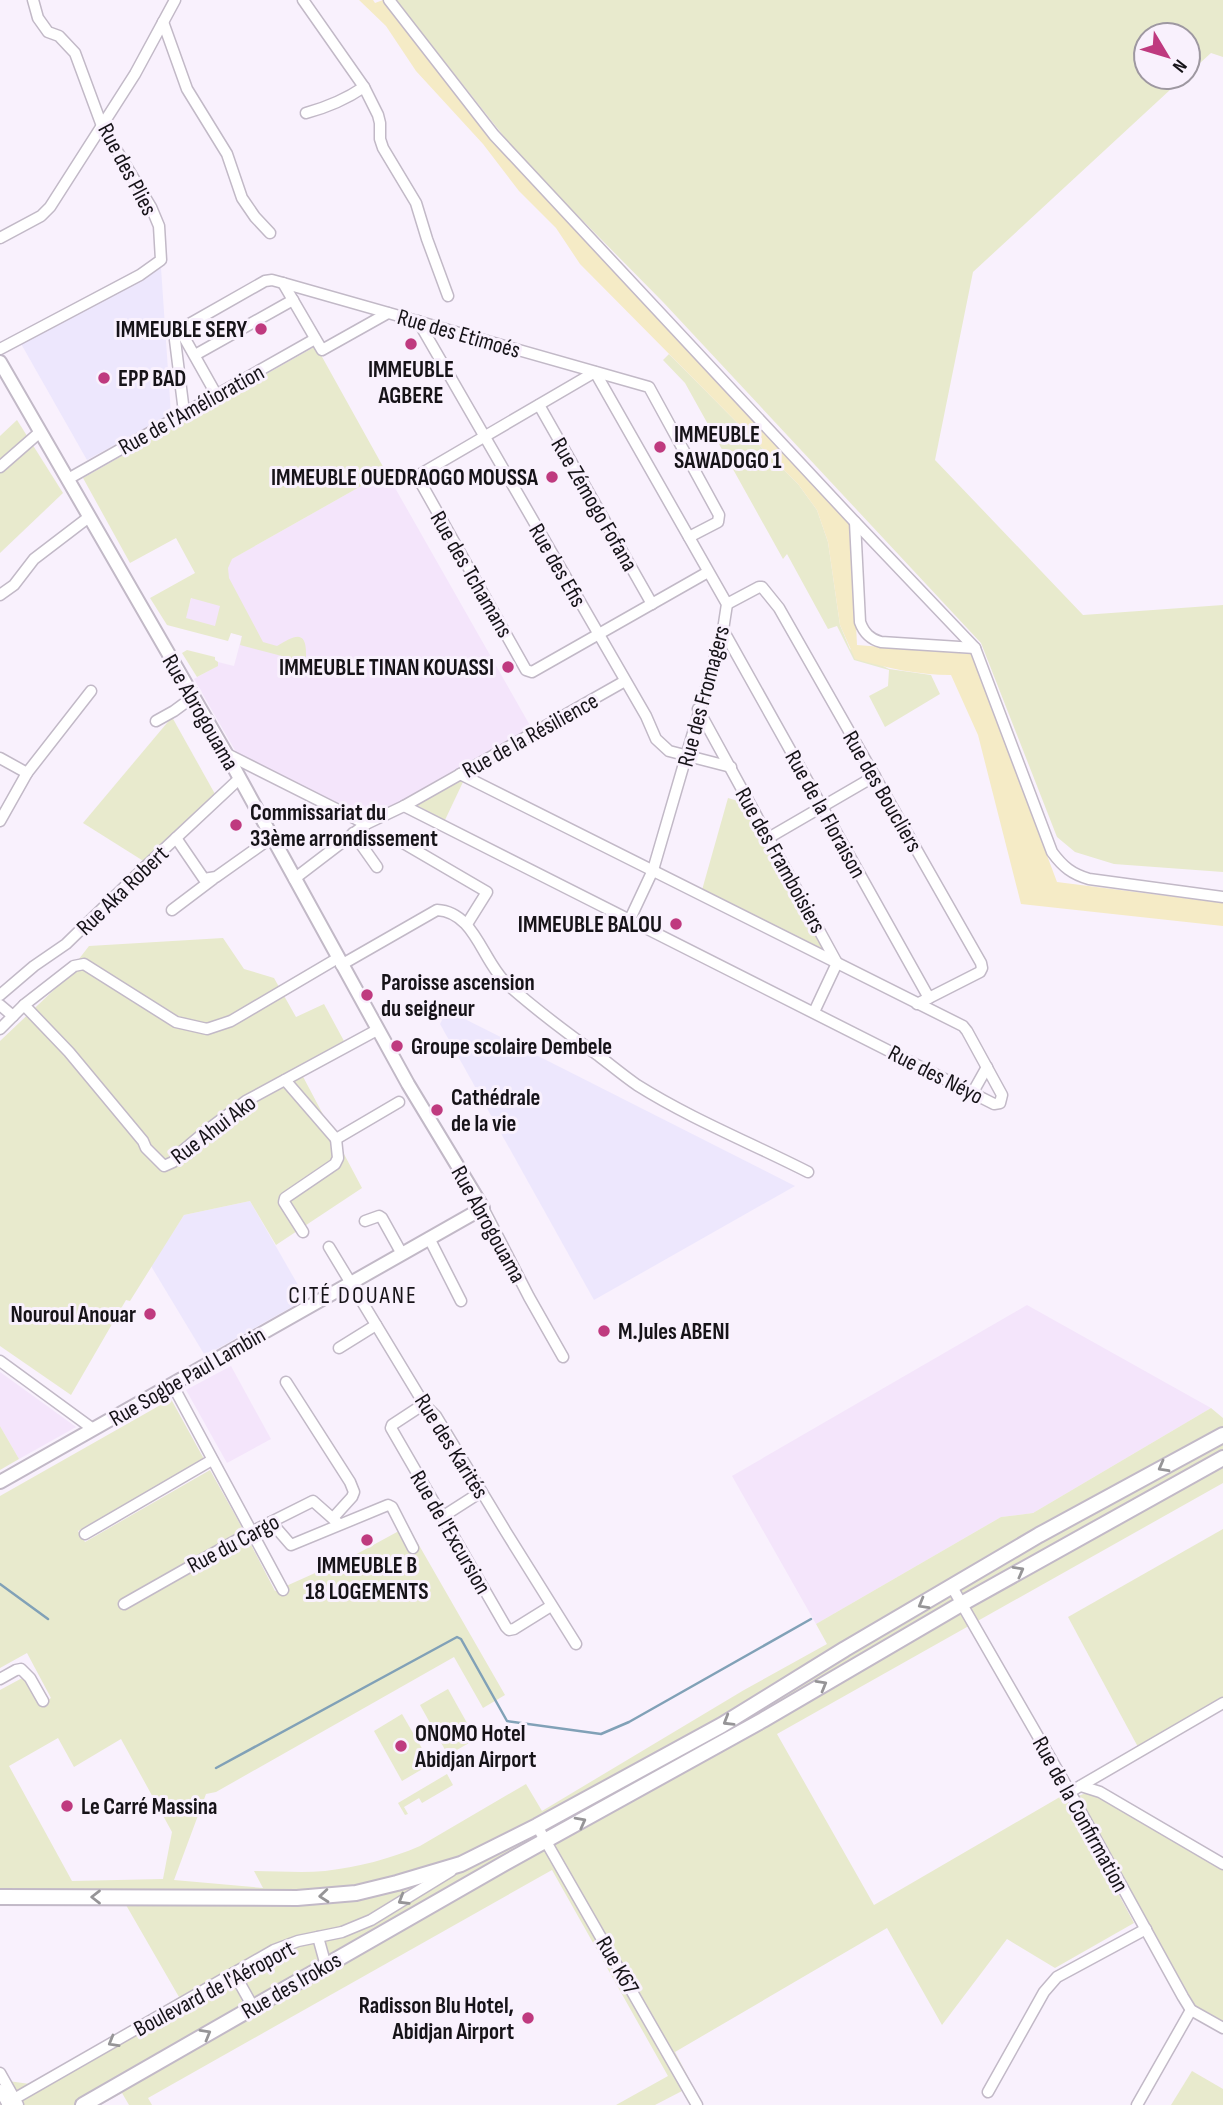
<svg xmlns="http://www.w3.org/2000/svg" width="1223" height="2105" viewBox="0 0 1223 2105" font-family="'Sofia Sans Condensed',sans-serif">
<rect width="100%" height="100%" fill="#f9f1fd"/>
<!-- built -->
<g fill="#f4e5fb">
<path d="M386 472 532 729 368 819 236 752 194 679 217 666 218 662 234 666 242 636 185 618 198 578Z"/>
<path d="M1027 1305 1211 1408 1033 1513 1001 1517 816 1624 732 1476Z"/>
<path d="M231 1366 271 1439 227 1463 186 1390Z"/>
<path d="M0 1372 76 1427 19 1459 0 1426Z"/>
</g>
<!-- education -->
<g fill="#ede7fd">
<path d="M161 268 171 414 87 460 20 342Z"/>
<path d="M447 1010 795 1186 594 1300 440 1024Z"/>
<path d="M250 1201 306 1299 217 1349 204 1354 151 1266 184 1215Z"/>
</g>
<!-- green -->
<g fill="#e8eacd" fill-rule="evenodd">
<path d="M396 0H1223V57L1211 53 1188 74V35H1146V77H1184L973 272 935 460 1083 615 1223 605V872L1114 864 1075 852 1057 837 981 643 663 302 520 157Z"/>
<path d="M316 346 386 472 232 559 228 568 229 578 263 642 277 646C294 636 307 628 306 657L301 661 240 645 242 636 231 633 228 641 167 625 150 598 195 573 176 538 130 563 83 478ZM191 598 220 606 215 626 186 618Z"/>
<path d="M669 354 798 484 817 510 828 542 840 625 850 649 889 669 931 675 940 694 885 727 869 696 888 686 889 670 854 660 837 626 828 629 787 554 783 559 685 383 663 360Z"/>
<path d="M17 420 63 493 0 553V436Z"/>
<path d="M187 650 215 657V660L218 662V666L197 677 182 653Z"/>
<path d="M172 717 215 794 145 862 83 823Z"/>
<path d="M458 780 463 782 445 820 416 805Z"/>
<path d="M728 798 745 803 831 956 702 890Z"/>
<path d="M223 938 244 969 274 978 296 1017 324 1004 344 1041 300 1071 362 1188 276 1245 250 1201 184 1215 130 1301 126 1300 71 1395 0 1346V1041L58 986 89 946Z"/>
<path d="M171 1399 204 1459 78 1531 85 1542 210 1470 244 1531 118 1602 122 1610 248 1539 275 1591 353 1556 408 1526 505 1695 483 1708 454 1657 216 1792 206 1794 174 1880 263 1888 254 1871C277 1871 302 1873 325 1871 358 1867 390 1859 420 1846L526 1784 542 1811 744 1690 827 1644 816 1624 1001 1517 1033 1513 1211 1408 1223 1418V1483L777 1734 874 1905 1065 1794 1134 1923 1055 1968 1007 1939 942 2025 887 1928 675 2052 703 2105H690L682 2091 655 2105H616L668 2076 552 1870 148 2098 152 2105H129L122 2093 100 2105H0V2092L8 2081 30 2084 179 1997 126 1905 0 1906V1690L24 1677 40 1705 51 1698 27 1653 0 1668V1496ZM58 1738 74 1767 121 1739 172 1832 163 1879 72 1881 9 1766Z"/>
<path d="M0 1426 19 1459 0 1470Z"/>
<path d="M1223 1529V1699L1138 1747 1068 1617Z"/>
<path d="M448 1689 476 1739 448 1755 420 1705Z"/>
<path d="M402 1714 431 1764 402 1781 374 1731Z"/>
<path d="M447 1774 453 1785 422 1803 419 1798 404 1807 408 1814 405 1815 398 1803Z"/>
<path d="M1089 1792 1098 1795 1223 1867V2023L1194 2007 1187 1995 1078 1796Z"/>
<path d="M1192 2071 1223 2089V2105H1171Z"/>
</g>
<!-- sand -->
<path fill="#f5ebc6" d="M359 0H373L375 3 383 0 488 137 851 524 857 645 971 654 1057 882 1223 903V926L1021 904 978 735 951 675C918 675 887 668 855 659L840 625 828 542 817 510 798 484 580 264 556 228 519 191 483 144 416 71 386 26Z"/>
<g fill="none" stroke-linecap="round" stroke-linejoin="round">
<!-- stream -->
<g stroke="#81a1b7" stroke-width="2.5">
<path d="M0 1584 48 1619"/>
<path d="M216 1768 457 1637 461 1639 507 1721 601 1734 629 1722 811 1619"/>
</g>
<!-- minor casing -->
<g stroke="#c2b9c7" stroke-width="13">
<g id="minor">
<path d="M303 0 364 87 378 115 380 123V139L383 148 416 203 427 239 448 296"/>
<path d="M389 0 494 135 855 522 975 648 1052 852C1063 867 1072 874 1089 879L1223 897"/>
<path d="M163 22 187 89 227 154 242 198 255 217 270 233"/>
<path d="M306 113C328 107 345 100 364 87"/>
<path d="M0 238 41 216 50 207 135 74 175 0"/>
<path d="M283 283 322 350 388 313"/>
<path d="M418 321 646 716 656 739 669 751 731 767"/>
<path d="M180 330 216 394"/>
<path d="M0 349 140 275 161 260 159 226 151 207 102 126 75 53 59 36 48 32 38 18 33 0"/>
<path d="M195 355 293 300"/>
<path d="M539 405 652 604"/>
<path d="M184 412 175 340 177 334 184 327 265 281 272 280 283 283 649 387 719 515 718 522 689 537"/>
<path d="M0 467 40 432"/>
<path d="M68 479 315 339"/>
<path d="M855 522 860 622C864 633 870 639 881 642L975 648"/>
<path d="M0 595 14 585 34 559 89 517"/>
<path d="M727 604 759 587H762L779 608 981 963 982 968 980 972 917 1004"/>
<path d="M723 630 929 998"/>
<path d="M698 709 837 963 814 1012"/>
<path d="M156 721 174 711 193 697"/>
<path d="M225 753 366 824"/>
<path d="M0 758 27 773"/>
<path d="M404 806 994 1104 1000 1103 1002 1095 967 1031 963 1026 460 774"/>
<path d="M0 821 27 773 91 691"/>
<path d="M353 833 377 867"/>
<path d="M770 837 875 776"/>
<path d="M176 838 204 879 216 877 271 838"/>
<path d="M398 840 487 892 467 924"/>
<path d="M294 879 366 824 404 806 625 681"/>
<path d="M172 910 213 879"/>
<path d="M630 919 653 870 723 630 727 604 595 372 417 476 526 670 532 672 708 572"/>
<path d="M341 965 437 910C475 912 482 961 507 984 536 1010 567 1033 599 1056 612 1066 624 1076 637 1085 691 1119 751 1143 808 1172"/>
<path d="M0 995 34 966 66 944 145 867 239 779"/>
<path d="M0 1005 13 1016"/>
<path d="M24 1005 69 1052 143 1141 146 1148 164 1166 173 1162 180 1153 206 1131 246 1101 377 1030"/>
<path d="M0 1029 24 1005 74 966 84 964 176 1022 207 1029 231 1021 338 958"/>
<path d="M285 1080 336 1139 399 1102"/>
<path d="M973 1092 987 1067"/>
<path d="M483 1208 529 1297 563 1357"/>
<path d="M365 1221 379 1216 382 1218 402 1254"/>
<path d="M303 1232 284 1202 285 1198 335 1164 338 1158 336 1139"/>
<path d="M429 1238 461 1301"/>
<path d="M329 1247 424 1404 436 1416 506 1532 576 1644"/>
<path d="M339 1348 376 1325"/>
<path d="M0 1361 93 1429"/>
<path d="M286 1382 350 1482 354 1492 352 1497 333 1518"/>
<path d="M172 1384 283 1590"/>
<path d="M424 1404 392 1425 391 1428 506 1627 509 1630 514 1629 551 1606"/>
<path d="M442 1517 481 1492"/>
<path d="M271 1522 291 1545 388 1505 392 1507 413 1548"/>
<path d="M85 1534 212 1460"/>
<path d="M952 1587 1070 1792 1183 1997 1191 2010 1223 2028"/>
<path d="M124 1604 251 1532 313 1501 339 1524"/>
<path d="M0 1679 16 1670 21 1669 30 1678 43 1701"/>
<path d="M1081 1786 1100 1792 1223 1864"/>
<path d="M1070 1792 1223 1703"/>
<path d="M537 1826 697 2105"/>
<path d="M318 1937 326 1966"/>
<path d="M234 1973 253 2007"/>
<path d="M0 2073 18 2105"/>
<path d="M0 2090 8 2105"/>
<path d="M988 2092 1044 1992 1057 1977 1146 1929"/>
<path d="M7 2103 274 1950 298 1941 342 1932 371 1920 451 1871"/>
<path d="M1137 2105 1191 2010"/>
</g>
</g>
<!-- tertiary casing -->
<g stroke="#c2b9c7" stroke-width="16">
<path id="tertiary" d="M0 362 227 755 408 1084 483 1208 0 1482"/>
</g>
<!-- secondary casing -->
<g stroke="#c2b9c7" stroke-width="18">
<g id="secondary">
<path d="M0 1897 297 1898 356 1893 397 1883 461 1864 537 1826 722 1725 845 1649 1039 1535 1223 1435"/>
<path d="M83 2105 505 1863 763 1720 963 1603 1223 1458"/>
</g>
</g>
<!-- minor -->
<use href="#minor" stroke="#fff" stroke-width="10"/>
<!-- tertiary -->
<use href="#tertiary" stroke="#fff" stroke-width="12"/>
<!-- secondary -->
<use href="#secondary" stroke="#fff" stroke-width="14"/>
</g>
<!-- one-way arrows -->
<defs><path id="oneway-chevron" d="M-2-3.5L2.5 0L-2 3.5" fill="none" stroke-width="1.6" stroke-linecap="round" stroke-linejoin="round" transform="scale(1.75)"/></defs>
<g stroke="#969597">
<use href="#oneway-chevron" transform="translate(1163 1467) rotate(151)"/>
<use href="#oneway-chevron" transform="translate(1019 1571) rotate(-29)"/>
<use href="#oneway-chevron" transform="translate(923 1604) rotate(150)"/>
<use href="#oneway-chevron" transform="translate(822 1685) rotate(-30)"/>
<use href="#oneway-chevron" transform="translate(728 1721) rotate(149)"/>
<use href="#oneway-chevron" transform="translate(581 1822) rotate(-28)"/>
<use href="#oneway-chevron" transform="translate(324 1896) rotate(175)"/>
<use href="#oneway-chevron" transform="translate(96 1897) rotate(-180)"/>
<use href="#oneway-chevron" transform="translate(403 1900) rotate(149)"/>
<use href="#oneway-chevron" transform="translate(206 2034) rotate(-30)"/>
<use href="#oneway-chevron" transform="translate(113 2042) rotate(150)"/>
</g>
<!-- markers -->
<g fill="#bf3a7f" stroke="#f9f1fd" stroke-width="2.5">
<circle cx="261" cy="329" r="7"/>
<circle cx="411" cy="344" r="7"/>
<circle cx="104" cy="378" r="7"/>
<circle cx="660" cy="447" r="7"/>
<circle cx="552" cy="477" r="7"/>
<circle cx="508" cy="667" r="7"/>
<circle cx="236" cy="825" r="7"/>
<circle cx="676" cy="924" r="7"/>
<circle cx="367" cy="995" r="7"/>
<circle cx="397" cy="1046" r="7"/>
<circle cx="437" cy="1110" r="7"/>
<circle cx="150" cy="1314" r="7"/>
<circle cx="604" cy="1331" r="7"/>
<circle cx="367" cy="1540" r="7"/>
<circle cx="401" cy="1746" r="7"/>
<circle cx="67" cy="1806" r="7"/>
<circle cx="528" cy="2018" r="7"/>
</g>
<g text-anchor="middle" stroke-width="6" stroke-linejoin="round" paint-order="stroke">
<!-- street labels -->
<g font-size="23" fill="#161318" stroke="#f9f1fd">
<text transform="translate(128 169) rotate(62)" y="8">Rue des Plies</text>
<text transform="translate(459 333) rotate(16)" y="8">Rue des Etimoés</text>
<text transform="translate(191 409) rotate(-29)" y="8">Rue de l'Amélioration</text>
<text transform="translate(595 504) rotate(60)" y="8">Rue Zémogo Fofana</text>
<text transform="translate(558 565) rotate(60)" y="8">Rue des Efis</text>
<text transform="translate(472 574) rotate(60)" y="8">Rue des Tchamans</text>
<text transform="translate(703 696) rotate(-75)" y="8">Rue des Fromagers</text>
<text transform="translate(201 712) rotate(60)" y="8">Rue Abrogouama</text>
<text transform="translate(530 735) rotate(-29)" y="8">Rue de la Résilience</text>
<text transform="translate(883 791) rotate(60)" y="8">Rue des Boucliers</text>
<text transform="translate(826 814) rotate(61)" y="8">Rue de la Floraison</text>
<text transform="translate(781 860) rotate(61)" y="8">Rue des Framboisiers</text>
<text transform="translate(122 890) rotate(-44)" y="8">Rue Aka Robert</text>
<text transform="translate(936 1074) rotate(27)" y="8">Rue des Néyo</text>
<text transform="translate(213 1129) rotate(-37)" y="8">Rue Ahui Ako</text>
<text transform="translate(489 1224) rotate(61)" y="8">Rue Abrogouama</text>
<text transform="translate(187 1376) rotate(-30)" y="8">Rue Sogbe Paul Lambin</text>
<text transform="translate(452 1446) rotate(58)" y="8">Rue des Karités</text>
<text transform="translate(451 1532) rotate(60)" y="8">Rue de l'Excursion</text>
<text transform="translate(233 1543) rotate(-28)" y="8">Rue du Cargo</text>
<text transform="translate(1081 1814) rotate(61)" y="8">Rue de la Confirmation</text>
<text transform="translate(618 1965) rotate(60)" y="8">Rue K67</text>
<text transform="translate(291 1985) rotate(-30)" y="8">Rue des Irokos</text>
<text transform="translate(214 1988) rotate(-28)" y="8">Boulevard de l'Aéroport</text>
</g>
<!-- poi labels -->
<g font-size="23" font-weight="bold" fill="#161318" stroke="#f9f1fd" text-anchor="start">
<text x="247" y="337" text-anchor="end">IMMEUBLE SERY</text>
<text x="411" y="377" text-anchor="middle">IMMEUBLE<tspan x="411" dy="26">AGBERE</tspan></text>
<text x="118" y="386">EPP BAD</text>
<text x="674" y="442">IMMEUBLE<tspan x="674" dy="26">SAWADOGO 1</tspan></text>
<text x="538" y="485" text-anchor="end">IMMEUBLE OUEDRAOGO MOUSSA</text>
<text x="494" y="675" text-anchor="end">IMMEUBLE TINAN KOUASSI</text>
<text x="250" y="820">Commissariat du<tspan x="250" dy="26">33ème arrondissement</tspan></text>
<text x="662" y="932" text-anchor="end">IMMEUBLE BALOU</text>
<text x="381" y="990">Paroisse ascension<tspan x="381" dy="26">du seigneur</tspan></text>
<text x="411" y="1054">Groupe scolaire Dembele</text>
<text x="451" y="1105">Cathédrale<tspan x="451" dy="26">de la vie</tspan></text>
<text x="136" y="1322" text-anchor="end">Nouroul Anouar</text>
<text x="618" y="1339">M.Jules ABENI</text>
<text x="367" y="1573" text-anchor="middle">IMMEUBLE B<tspan x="367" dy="26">18 LOGEMENTS</tspan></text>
<text x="415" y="1741">ONOMO Hotel<tspan x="415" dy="26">Abidjan Airport</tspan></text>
<text x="81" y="1814">Le Carré Massina</text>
<text x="514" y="2013" text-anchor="end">Radisson Blu Hotel,<tspan x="514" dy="26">Abidjan Airport</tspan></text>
</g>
<!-- neighbourhood labels -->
<g font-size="24" letter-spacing="2" fill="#161318" stroke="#f9f1fd">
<text x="353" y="1303">CITÉ DOUANE</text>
</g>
</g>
<!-- north arrow -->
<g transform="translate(1167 56) rotate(128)"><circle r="33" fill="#f9f1fd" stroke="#9e98a1" stroke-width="2"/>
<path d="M0-5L12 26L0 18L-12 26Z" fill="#bf3a7f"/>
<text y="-10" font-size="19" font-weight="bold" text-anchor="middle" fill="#161318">N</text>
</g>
</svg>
